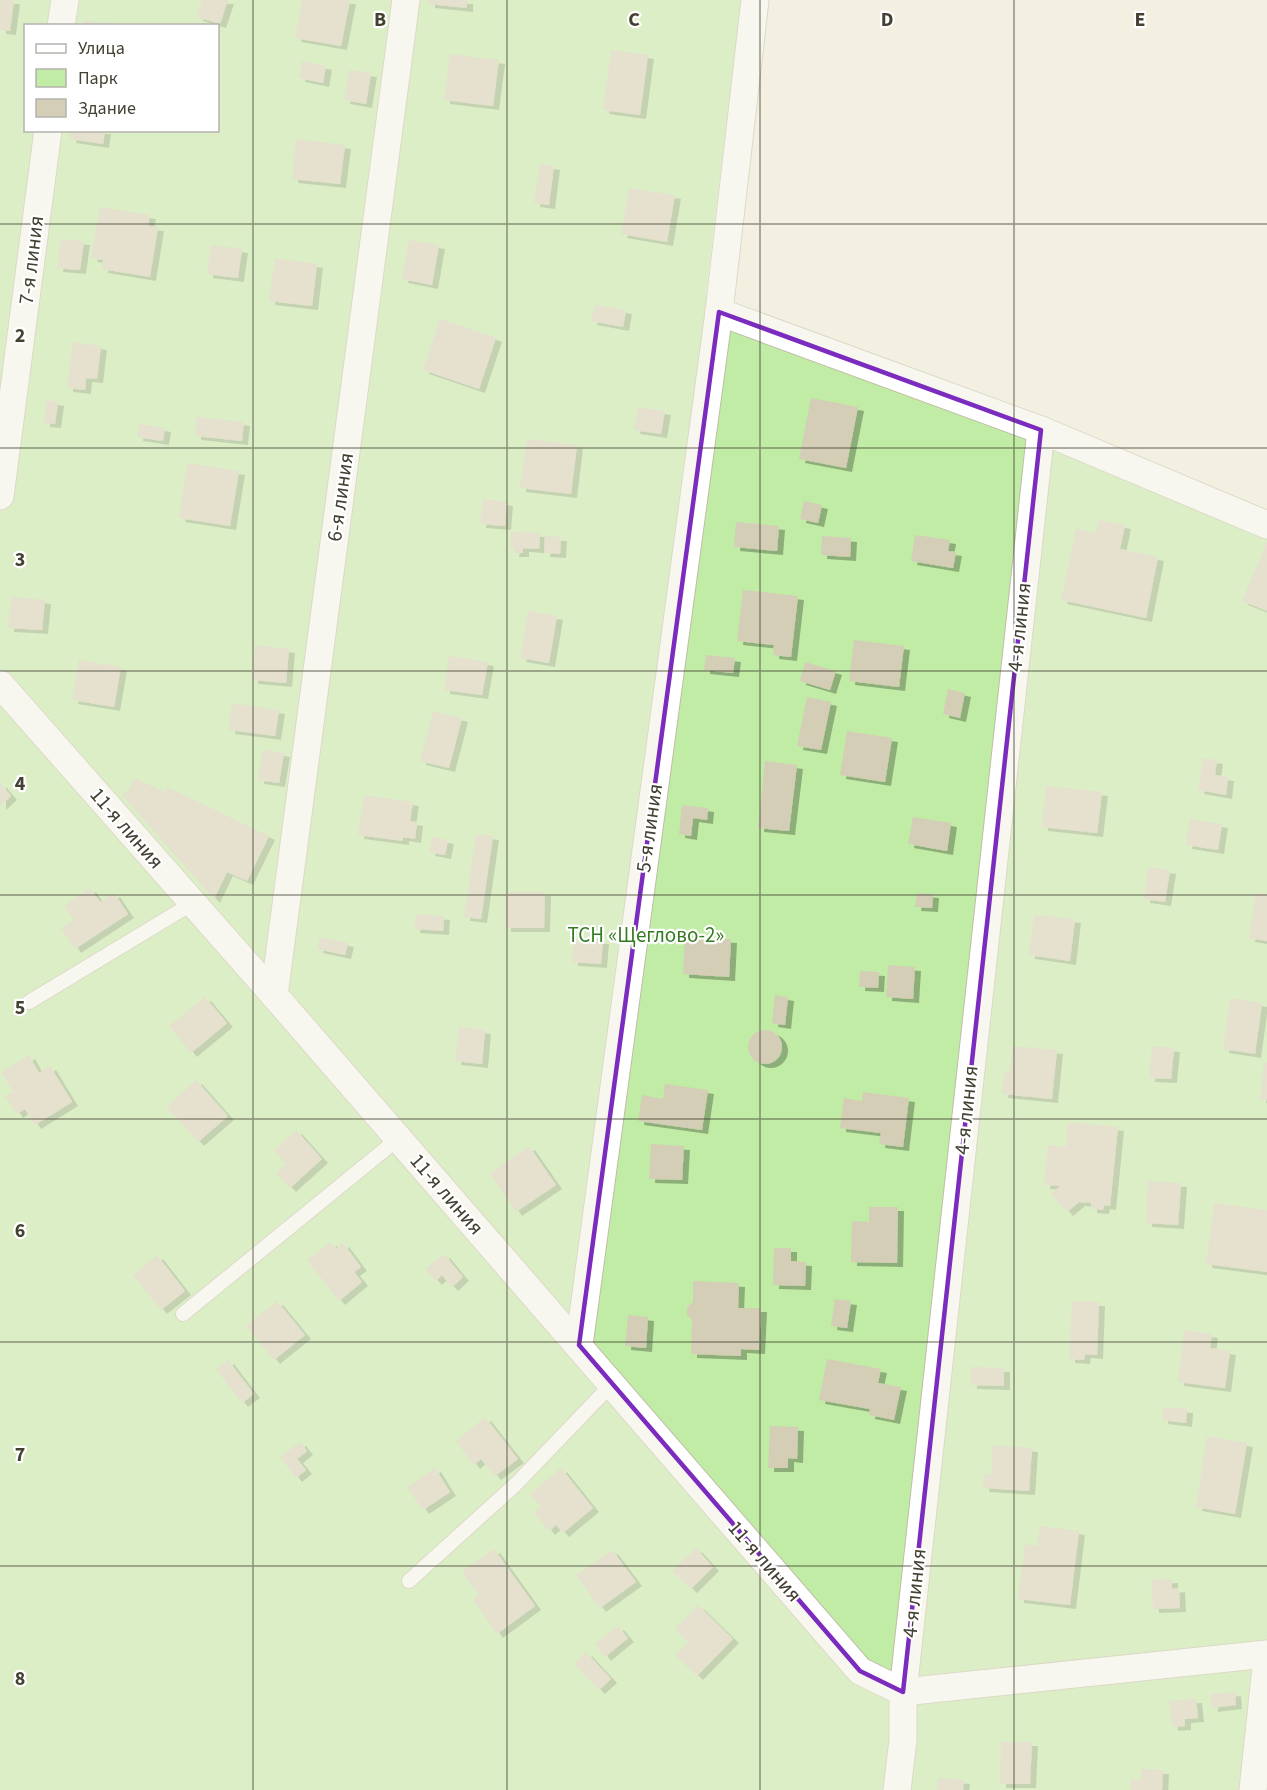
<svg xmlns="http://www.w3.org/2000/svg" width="1267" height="1790" viewBox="0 0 1267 1790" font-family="'Source Sans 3',sans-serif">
<defs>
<filter id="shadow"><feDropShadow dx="6" dy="4" stdDeviation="0" flood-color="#0004"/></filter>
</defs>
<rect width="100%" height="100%" fill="#f3f0e1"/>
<!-- green -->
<path fill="#c0eca5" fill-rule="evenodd" d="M0 0H741L706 294 1042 418 1267 513V1790H0ZM26 26H218V130H26Z"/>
<!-- building -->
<g fill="#d4ceb6" filter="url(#shadow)">
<path d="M0 0H14L10 31 0 30Z"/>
<path d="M202 0H228L220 24 197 17Z"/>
<path d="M302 0H350L341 46 295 38Z"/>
<path d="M429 0H467V8L429 4Z"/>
<path d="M84 20 111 24V26H84Z"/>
<path d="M611 50 648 55 640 115 603 110Z"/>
<path d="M450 54 499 60 493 106 444 100Z"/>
<path d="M302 61 326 66 323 83 299 78Z"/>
<path d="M349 70 371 73 366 104 344 100Z"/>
<path d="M71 130H105L103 144 70 139Z"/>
<path d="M296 139 345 145 340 184 292 179Z"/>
<path d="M540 164 554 166 549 205 534 203Z"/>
<path d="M629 188 675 195 667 242 621 234Z"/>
<path d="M100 207 150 215 148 226 158 227 150 277 102 269 103 260 91 258Z"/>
<path d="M61 239 84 241 80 270 57 268Z"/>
<path d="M409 240 439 245 432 285 402 279Z"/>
<path d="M211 245 242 249 238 278 207 274Z"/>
<path d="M275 258 317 264 312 306 269 301Z"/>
<path d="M595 305 626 310 623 327 591 321Z"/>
<path d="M440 319 496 338 479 389 423 370Z"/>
<path d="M73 342 101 346 97 379 86 378 85 390 67 388Z"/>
<path d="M811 398 858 407 846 468 799 459Z"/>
<path d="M47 400 58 402 55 424 44 423Z"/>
<path d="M638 407 665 411 661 434 634 430Z"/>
<path d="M197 417 244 422 242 441 195 436Z"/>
<path d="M139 424 165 428 163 441 137 437Z"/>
<path d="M527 439 577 445 571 494 520 488Z"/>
<path d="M187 463 239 471 230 526 179 518Z"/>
<path d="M483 499 507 502 505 526 480 524Z"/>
<path d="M804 501 822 505 818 523 800 519Z"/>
<path d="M1098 520 1125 525 1120 549 1158 557 1146 618 1061 600 1076 529 1096 533Z"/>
<path d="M736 522 779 526 777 551 734 547Z"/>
<path d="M511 532 540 533 539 549 523 548V553H513L514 548 510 547Z"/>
<path d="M915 535 950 540 948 551 956 552 953 568 911 561Z"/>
<path d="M545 536 561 537 560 554 544 553Z"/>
<path d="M822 536 851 538 850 557 821 555Z"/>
<path d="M1267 542V611L1242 601Z"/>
<path d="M743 590 798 596 791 657 773 655 774 645 737 641Z"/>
<path d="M11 597 45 600 42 630 8 628Z"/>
<path d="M528 611 557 616 549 663 520 658Z"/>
<path d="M854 640 904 646 899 687 849 681Z"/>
<path d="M255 645 289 649 286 683 252 680Z"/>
<path d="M706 655 735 658 733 673 704 670Z"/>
<path d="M449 656 488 662 482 695 444 690Z"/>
<path d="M79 660 121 667 114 707 72 700Z"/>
<path d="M805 662 836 671 830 690 800 681Z"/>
<path d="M948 689 965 693 960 718 943 714Z"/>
<path d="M807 697 831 702 821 750 797 746Z"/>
<path d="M232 703 279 710 275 736 229 730Z"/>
<path d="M433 711 462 718 449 768 420 761Z"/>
<path d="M847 731 892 738 885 782 840 775Z"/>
<path d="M263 749 284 753 279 783 258 780Z"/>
<path d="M1203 758 1217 760 1215 775 1228 777 1226 795 1198 790Z"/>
<path d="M765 761 797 765 789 831 758 828Z"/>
<path d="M134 778 165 792 167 787 269 836 247 881 227 872 214 899 122 795 129 789Z"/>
<path d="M0 783 11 796 0 806Z"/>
<path d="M1046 786 1102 792 1097 833 1042 827Z"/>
<path d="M364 795 413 802 410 821 417 822 415 839 403 837V841L358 835Z"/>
<path d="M682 805 708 808 707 820 693 818 691 836 679 834Z"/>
<path d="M913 817 951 823 947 851 908 844Z"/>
<path d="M1190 819 1222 824 1218 850 1186 845Z"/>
<path d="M476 834 493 836 481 919 464 917Z"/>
<path d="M432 837 448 840 445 855 429 852Z"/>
<path d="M1148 867 1170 870 1165 902 1144 899Z"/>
<path d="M90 888 100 902 114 893 128 914 75 949 61 928 74 920 64 906Z"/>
<path d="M505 892H545L544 928H505Z"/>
<path d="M917 893 933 894 932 908 915 907Z"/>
<path d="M1256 893 1267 895V941L1249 938Z"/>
<path d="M416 914 444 916 443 931 414 929Z"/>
<path d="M1034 915 1075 919 1070 961 1029 955Z"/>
<path d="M320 937 348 943 345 955 317 949Z"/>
<path d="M685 937 731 939 729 977 683 974Z"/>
<path d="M574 939 603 940 601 964 572 962Z"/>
<path d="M888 965 915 967 913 999 886 997Z"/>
<path d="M860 971 879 972 878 988 859 987Z"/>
<path d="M775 995 788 997 785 1025 772 1023Z"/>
<path d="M205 997 227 1023 191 1053 169 1026Z"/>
<path d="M1230 998 1262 1003 1255 1054 1223 1049Z"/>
<path d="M459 1027 485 1030 482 1064 455 1061Z"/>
<circle cx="765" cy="1047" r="17"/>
<path d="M1013 1046 1057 1050 1052 1099 1002 1094 1005 1071H1010Z"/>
<path d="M1152 1046 1174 1048 1171 1079 1149 1078Z"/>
<path d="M29 1055 39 1073 50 1066 72 1102 35 1125 25 1109 17 1114 5 1096 13 1092 1 1072Z"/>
<path d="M1264 1063H1267V1100L1260 1099Z"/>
<path d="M196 1080 228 1116 198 1142 167 1107Z"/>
<path d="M665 1084 708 1090 702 1130 638 1121 642 1095 663 1099Z"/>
<path d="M863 1092 909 1098 903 1147 879 1144 881 1133 840 1128 844 1098 862 1101Z"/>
<path d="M1068 1122 1118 1127 1110 1206 1104 1205 1103 1210 1091 1209V1203L1079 1202 1067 1212 1051 1194 1060 1186 1044 1185 1048 1145 1066 1147Z"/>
<path d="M296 1130 322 1159 290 1188 276 1173 286 1164 274 1150Z"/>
<path d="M651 1144 684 1146 682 1180 649 1179Z"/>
<path d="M529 1146 556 1185 516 1212 490 1173Z"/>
<path d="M1148 1181 1181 1183 1178 1225 1146 1223Z"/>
<path d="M1214 1203 1267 1210V1272L1206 1264Z"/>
<path d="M869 1207H898L897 1263 851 1262 852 1221 869 1222Z"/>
<path d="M331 1242 336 1249 343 1243 361 1267 354 1272 362 1282 339 1301 307 1260Z"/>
<path d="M774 1248H791V1261L806 1262 805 1286 773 1285Z"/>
<path d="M444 1254 463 1277 452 1287 442 1275 436 1281 425 1269Z"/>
<path d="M157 1255 185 1291 161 1310 133 1275Z"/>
<path d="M693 1281 739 1283 738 1308H761L759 1350 741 1349V1356L691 1354 692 1320 687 1315V1307L693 1302Z"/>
<path d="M835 1299 851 1301 847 1328 831 1326Z"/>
<path d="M277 1301 305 1335 274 1360 246 1326Z"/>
<path d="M1072 1301 1099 1302 1097 1355 1085 1354 1084 1360 1069 1359Z"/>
<path d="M628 1315 648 1317 646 1348 625 1346Z"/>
<path d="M1184 1330 1212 1334 1210 1348 1230 1351 1225 1388 1178 1382Z"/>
<path d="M827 1359 881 1369 878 1383 901 1387 894 1420 869 1415 870 1409 819 1400Z"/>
<path d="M228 1360 254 1394 242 1403 216 1369Z"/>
<path d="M971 1367 1004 1368V1386L971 1385Z"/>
<path d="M1164 1407 1187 1409 1186 1423 1162 1420Z"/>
<path d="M485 1417 518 1459 495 1476 481 1459 474 1465 456 1441Z"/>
<path d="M770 1426 798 1427 797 1459 788 1458V1468H768Z"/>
<path d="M1207 1436 1247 1443 1235 1514 1196 1507Z"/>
<path d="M300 1442 307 1451 297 1459 306 1470 296 1478 280 1457Z"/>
<path d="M993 1445 1032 1448 1029 1491 983 1488 984 1474 991 1475Z"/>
<path d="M435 1468 450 1492 423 1510 407 1487Z"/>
<path d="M561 1468 593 1508 563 1533 556 1525 549 1531 534 1512 541 1507 530 1494Z"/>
<path d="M1040 1526 1079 1531 1070 1605 1018 1599 1025 1544 1037 1546Z"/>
<path d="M696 1548 713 1567 691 1589 672 1571Z"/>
<path d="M494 1549 535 1606 497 1634 473 1600 479 1595 462 1572Z"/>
<path d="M612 1550 636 1582 600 1608 576 1575Z"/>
<path d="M1172 1579V1589L1179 1588 1180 1608 1153 1609 1151 1580Z"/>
<path d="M698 1605 733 1639 697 1676 675 1655 688 1642 675 1629Z"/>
<path d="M618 1626 628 1638 605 1657 595 1644Z"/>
<path d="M586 1652 611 1679 599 1690 574 1664Z"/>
<path d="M1235 1692 1236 1705 1212 1708 1211 1694Z"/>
<path d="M1196 1699 1198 1718 1185 1719V1726L1172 1727 1169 1701Z"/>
<path d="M1001 1742H1032L1030 1784H1000Z"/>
<path d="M1141 1769 1163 1770 1162 1790H1130V1779L1141 1780Z"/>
<path d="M938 1778 964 1780 963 1790H937Z"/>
</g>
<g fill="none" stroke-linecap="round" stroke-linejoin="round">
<!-- lane casing -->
<g stroke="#c1bda6" stroke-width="16">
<g id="lane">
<path d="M29 1002 193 903"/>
<path d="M183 1314 399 1138"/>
<path d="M409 1581 516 1484 612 1384"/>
</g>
</g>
<!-- street casing -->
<g stroke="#c1bda6" stroke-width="29">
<g id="street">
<path d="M61 26 65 0"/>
<path d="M719 312 1041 430 1267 525"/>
<path d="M0 496 48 130"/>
<path d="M0 684 274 995 860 1671 903 1692"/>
<path d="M274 995 406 0"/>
<path d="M579 1345 719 312 755 0"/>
<path d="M903 1692 1267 1654"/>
<path d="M897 1790 903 1740V1692L1041 430"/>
<path d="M1253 1790 1267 1658"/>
</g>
</g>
<!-- lane -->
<use href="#lane" stroke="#fff" stroke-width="14"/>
<!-- street -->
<use href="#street" stroke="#fff" stroke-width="27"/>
</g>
<!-- marked area -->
<path d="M0 0H1267V1790H0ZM719 312 1041 430 903 1692 860 1671 579 1345Z" fill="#f3f0e1" fill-opacity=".55" fill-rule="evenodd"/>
<path fill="none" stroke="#7b2cbf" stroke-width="4.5" stroke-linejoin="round" d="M719 312 1041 430 903 1692 860 1671 579 1345Z"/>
<!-- grid -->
<path fill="none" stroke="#444032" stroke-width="1.5" stroke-opacity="0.55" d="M253 0V1790M507 0V1790M760 0V1790M1014 0V1790M0 224H1267M0 448H1267M0 671H1267M0 895H1267M0 1119H1267M0 1342H1267M0 1566H1267"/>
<g text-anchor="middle" stroke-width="4.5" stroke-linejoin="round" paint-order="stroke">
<!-- street labels -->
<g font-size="21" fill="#444032" stroke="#fff">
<text transform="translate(31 260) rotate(-83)" y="7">7-я линия</text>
<text transform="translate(340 497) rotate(-82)" y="7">6-я линия</text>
<text transform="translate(1019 627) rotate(-84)" y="7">4-я линия</text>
<text transform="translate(127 828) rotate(49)" y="7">11-я линия</text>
<text transform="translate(649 828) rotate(-82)" y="7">5-я линия</text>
<text transform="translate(966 1110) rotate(-84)" y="7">4-я линия</text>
<text transform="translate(447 1194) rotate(49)" y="7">11-я линия</text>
<text transform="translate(765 1561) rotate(49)" y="7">11-я линия</text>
<text transform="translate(914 1593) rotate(-84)" y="7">4-я линия</text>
</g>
<!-- park labels -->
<g font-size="21" fill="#347b21" stroke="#fff">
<text x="646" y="942">ТСН «Щеглово-2»</text>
</g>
</g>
<g font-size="20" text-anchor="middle" font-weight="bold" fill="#444032" stroke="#fff" stroke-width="4.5" stroke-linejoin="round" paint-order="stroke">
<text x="380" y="26">B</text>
<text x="634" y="26">C</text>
<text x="887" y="26">D</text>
<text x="1140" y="26">E</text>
<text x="20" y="342">2</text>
<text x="20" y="566">3</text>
<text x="20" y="790">4</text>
<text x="20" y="1014">5</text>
<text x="20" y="1237">6</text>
<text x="20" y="1461">7</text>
<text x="20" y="1685">8</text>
</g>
<!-- legend -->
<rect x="24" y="24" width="195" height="108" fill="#ffffff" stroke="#b4b3ad" stroke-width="1.5"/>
<rect x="36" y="44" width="30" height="9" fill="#ffffff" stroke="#b4b3ad" stroke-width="1.5"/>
<text x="78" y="54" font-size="18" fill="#444032">Улица</text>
<rect x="36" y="69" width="30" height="18" fill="#c0eca5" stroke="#b4b3ad" stroke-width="1.5"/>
<text x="78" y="84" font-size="18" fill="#444032">Парк</text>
<rect x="36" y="99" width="30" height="18" fill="#d4ceb6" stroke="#b4b3ad" stroke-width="1.5"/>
<text x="78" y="114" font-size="18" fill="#444032">Здание</text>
</svg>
